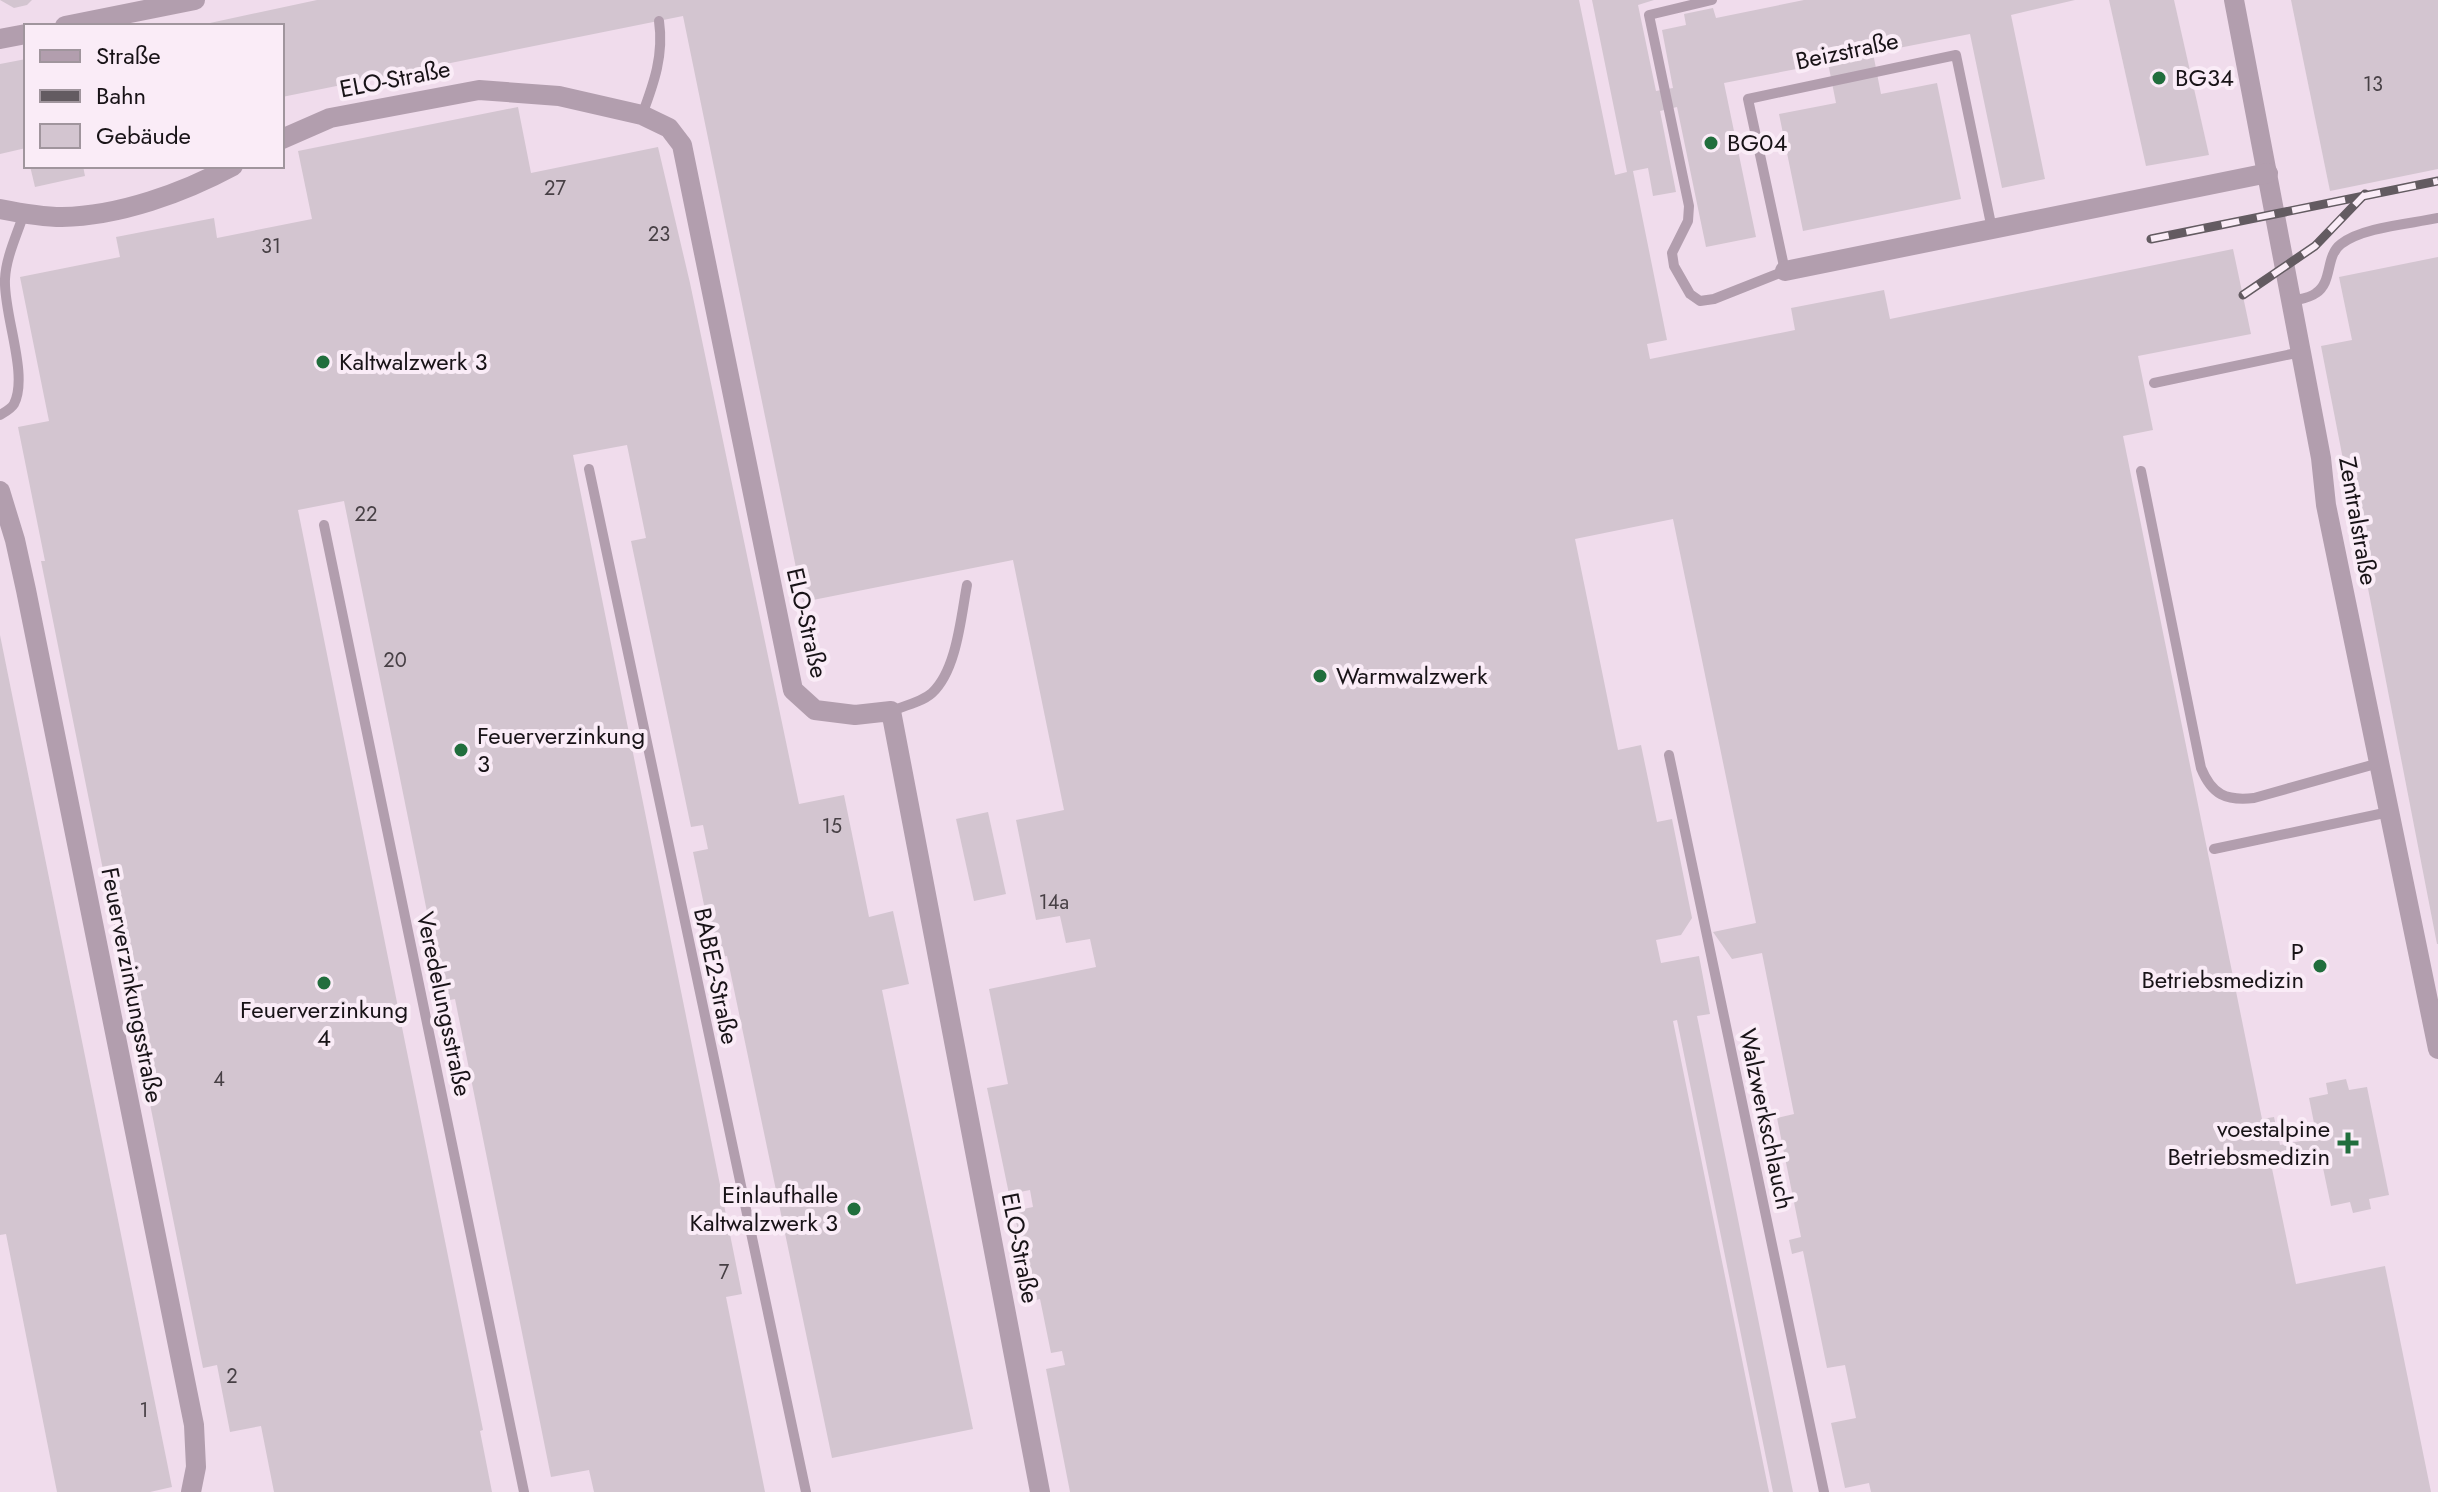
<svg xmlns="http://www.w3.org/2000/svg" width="2438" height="1492" viewBox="0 0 2438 1492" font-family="Jost,sans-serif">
<rect width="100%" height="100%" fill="#faecf7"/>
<!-- built -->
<path fill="#f0dcec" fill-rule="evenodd" d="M0 0H2438V1492H0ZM26 26H282V166H26Z"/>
<!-- building -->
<g fill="#d3c5d0">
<path d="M0 0H32L27 5 14 8Z"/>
<path d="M317 0H1579L1615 175 1627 172 1592 0H1654L1638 5 1656 91 1673 88 1662 30 1686 25 1684 14 1713 8 1716 18 1804 0H2075L2011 15 2045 179 2002 188 1970 34 1873 53 1881 94 1937 83 1961 199 1803 231 1779 114 1836 103 1828 63 1724 83 1756 237 1706 247 1677 107 1660 111 1676 192 1653 196 1648 168 1633 171 1667 340 1647 344 1650 359 1795 330 1791 308 1884 290 1890 319 2233 249 2251 334 2138 356 2153 430 2123 436 2262 1119 2274 1117 2280 1145 2317 1138 2309 1098 2328 1094 2326 1083 2346 1079 2349 1090 2367 1087 2389 1195 2369 1199 2371 1209 2353 1213 2350 1202 2331 1206 2319 1149 2270 1159 2296 1284 2385 1266 2431 1492H1871L1869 1483 1845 1488 1831 1423 1856 1418 1845 1365 1827 1368 1803 1251 1792 1254 1789 1240 1801 1237 1777 1118 1794 1114 1762 953 1732 959 1713 932 1756 923 1673 519 1575 539 1618 750 1641 745 1657 822 1672 819 1692 918 1681 935 1656 940 1661 963 1699 956 1710 1014 1697 1016 1793 1492H1773L1677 1020 1673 1021 1769 1492H1070L1046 1369 1065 1365 1062 1351 1051 1353 1040 1299 1032 1301 1014 1211 1033 1207 1030 1190 1009 1194 987 1088 1008 1084 989 989 1096 967 1090 939 1066 943 1060 916 1036 920 1016 820 1064 810 1013 560 803 602 683 16 282 97V26H196Z"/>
<path d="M2109 0H2174L2209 155 2146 166Z"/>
<path d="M2291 0H2438V169L2330 191Z"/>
<path d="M26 59V148L0 154V64Z"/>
<path d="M518 107 531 173 658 147 690 283 799 804 844 795 869 917 893 911 909 984 882 990 973 1429 832 1458 727 956 715 958 693 852 708 849 703 825 691 827 631 541 646 538 627 445 573 455 742 1294 726 1297 765 1492H594L589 1470 551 1477 455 999 445 1001 344 501 298 510 483 1430 480 1431 492 1492H274L261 1426 230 1432 217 1365 203 1368 41 561H45L18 427 49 421 20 277 120 257 116 237 214 218 217 238 312 219 298 151Z"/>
<path d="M30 166H83L85 176 35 187Z"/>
<path d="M2438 257V944H2437L2321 346 2352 340 2339 277Z"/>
<path d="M0 635 172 1487 150 1492H57L6 1234 0 1235Z"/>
<path d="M988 812 1006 894 974 901 956 819Z"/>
</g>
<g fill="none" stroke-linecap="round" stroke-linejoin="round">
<!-- service -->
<g stroke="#b29eae" stroke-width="10">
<path d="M1712 0 1649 15 1689 206 1688 221 1672 253 1674 266 1690 294 1700 301 1714 299 1785 271 1748 99 1956 55 1992 229"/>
<path d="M642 115C654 83 664 55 659 21"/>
<path d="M2292 301C2300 299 2310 298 2316 293 2333 282 2325 256 2341 244 2363 227 2410 224 2438 218"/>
<path d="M2154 383 2301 352"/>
<path d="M0 415C5 412 11 409 14 404 29 375 3 313 5 279 6 257 17 235 24 213"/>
<path d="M589 469 806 1492"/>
<path d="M2141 471 2201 768C2212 795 2226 801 2254 798L2379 763"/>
<path d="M324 525 524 1492"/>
<path d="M891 711C904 706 922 702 932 693 957 670 961 616 967 585"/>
<path d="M1669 755 1824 1492"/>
<path d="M2214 849 2389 812"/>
</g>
<!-- minor -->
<g stroke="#b29eae" stroke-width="20">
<path d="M2234 0 2321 458 2326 505 2438 1049"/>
<path d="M65 26 195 0"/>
<path d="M0 39 26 34"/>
<path d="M282 139 330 118 479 90 559 96 642 115 669 128 682 145 793 690 815 710 855 715 891 711 1040 1492"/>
<path d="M0 209C20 213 41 217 62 217 119 216 183 193 233 166"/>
<path d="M1785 271 2268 173"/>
<path d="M0 491 15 540 26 590 194 1425 196 1467 191 1492"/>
</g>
<!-- rail casing -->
<g stroke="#635b61" stroke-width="9">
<g id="rail">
<path d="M2151 239 2438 181"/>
<path d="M2243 295 2315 246 2365 194"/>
</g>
</g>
<!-- rail -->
<use href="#rail" stroke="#faecf7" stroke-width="6" stroke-dasharray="18" stroke-linecap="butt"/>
</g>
<!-- markers -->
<g fill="#216e3d" stroke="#faecf7" stroke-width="3">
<circle cx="2159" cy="78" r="8"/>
<circle cx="1711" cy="143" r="8"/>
<circle cx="323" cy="362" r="8"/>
<circle cx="1320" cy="676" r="8"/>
<circle cx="461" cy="750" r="8"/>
<circle cx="2320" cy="966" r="8"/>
<circle cx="324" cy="983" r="8"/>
<path d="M2344 1131h8v8h8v8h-8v8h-8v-8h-8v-8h8z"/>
<circle cx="854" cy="1209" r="8"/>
</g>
<g text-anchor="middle" stroke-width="8" stroke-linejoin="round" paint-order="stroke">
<!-- number labels -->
<g font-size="20" fill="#474045">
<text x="2373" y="91">13</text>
<text x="555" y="195">27</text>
<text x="659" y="241">23</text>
<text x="271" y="253">31</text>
<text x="366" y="521">22</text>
<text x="395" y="667">20</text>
<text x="832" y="833">15</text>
<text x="1054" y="909">14a</text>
<text x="219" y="1086">4</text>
<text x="724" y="1279">7</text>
<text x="232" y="1383">2</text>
<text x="144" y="1417">1</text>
</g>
<!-- street labels -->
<g font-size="24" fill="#181317" stroke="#faecf7">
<text transform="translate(1847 51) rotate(-12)" y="8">Beizstraße</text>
<text transform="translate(395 79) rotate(-11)" y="8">ELO-Straße</text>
<text transform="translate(2358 521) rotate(80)" y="8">Zentralstraße</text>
<text transform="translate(807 623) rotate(77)" y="8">ELO-Straße</text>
<text transform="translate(716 976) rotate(78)" y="8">BABE2-Straße</text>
<text transform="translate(132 985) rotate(79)" y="8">Feuerverzinkungsstraße</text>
<text transform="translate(444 1004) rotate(78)" y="8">Veredelungsstraße</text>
<text transform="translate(1766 1119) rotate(78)" y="8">Walzwerkschlauch</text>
<text transform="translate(1020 1248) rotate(79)" y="8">ELO-Straße</text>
</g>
<!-- poi labels -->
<g font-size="24" fill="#181317" stroke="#faecf7" text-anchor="start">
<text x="2175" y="86">BG34</text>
<text x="1727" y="151">BG04</text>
<text x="339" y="370">Kaltwalzwerk 3</text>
<text x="1336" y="684">Warmwalzwerk</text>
<text x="477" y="744">Feuerverzinkung<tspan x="477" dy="28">3</tspan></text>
<text x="2304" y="960" text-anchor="end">P<tspan x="2304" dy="28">Betriebsmedizin</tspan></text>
<text x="324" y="1018" text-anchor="middle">Feuerverzinkung<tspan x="324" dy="28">4</tspan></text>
<text x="2330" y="1137" text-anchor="end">voestalpine<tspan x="2330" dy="28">Betriebsmedizin</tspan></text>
<text x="838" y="1203" text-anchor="end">Einlaufhalle<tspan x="838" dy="28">Kaltwalzwerk 3</tspan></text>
</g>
</g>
<!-- legend -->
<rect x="24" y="24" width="260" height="144" fill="#faecf7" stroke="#a0959d" stroke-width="2"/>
<rect x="40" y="50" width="40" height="12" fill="#b29eae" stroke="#a0959d" stroke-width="2"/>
<text x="96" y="64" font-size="24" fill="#181317">Straße</text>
<rect x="40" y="90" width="40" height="12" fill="#635b61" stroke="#a0959d" stroke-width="2"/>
<text x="96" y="104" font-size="24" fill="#181317">Bahn</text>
<rect x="40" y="124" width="40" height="24" fill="#d3c5d0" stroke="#a0959d" stroke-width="2"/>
<text x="96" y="144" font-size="24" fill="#181317">Gebäude</text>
</svg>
